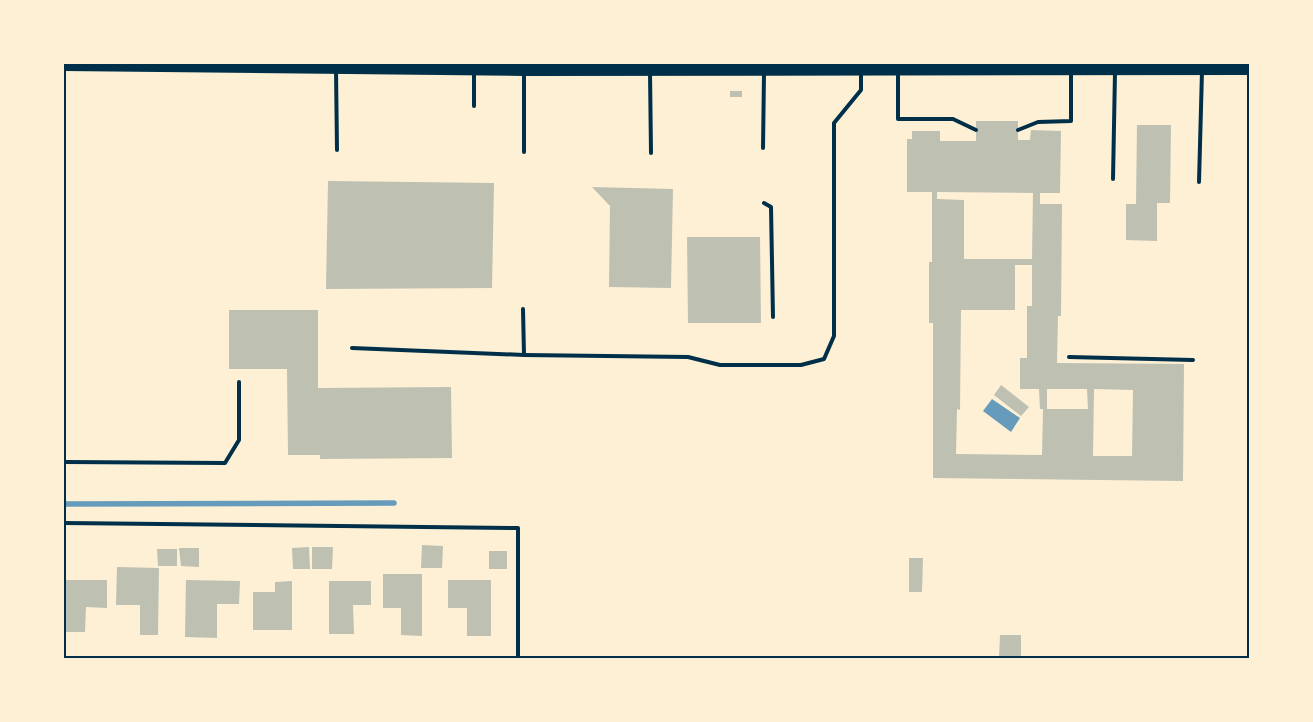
<svg xmlns="http://www.w3.org/2000/svg" width="1313" height="722" viewBox="0 0 1313 722" font-family="'Roboto Serif',serif">
<rect width="100%" height="100%" fill="#fdf0d5"/>
<!-- water -->
<path fill="#669bbc" d="M992 399 1020 418 1011 432 983 411Z"/>
<g fill="none" stroke-linecap="round" stroke-linejoin="round">
<!-- stream -->
<path stroke="#669bbc" stroke-width="5.5" d="M64 504 394 503"/>
</g>
<!-- building -->
<g fill="#bec0b2" fill-rule="evenodd">
<rect x="730" y="91" width="12" height="6"/>
<path d="M976 121H1018V140H1030L1031 130 1061 131 1060 193H1040V204H1062L1061 316H1058L1057 363 1184 364 1183 481 933 478V323H929V262H932V192H907V139H912V131H940V141H976ZM937 192 1033 193 1032 259H964V200L937 199ZM1015 265H1032V306H1027V358H1020V389H1039L1040 409H1043L1042 455 956 454 957 409 960 410 961 310H1015ZM1047 389H1087L1088 409H1047ZM1094 389 1133 390 1132 456H1093Z"/>
<path d="M1137 125H1171L1170 203H1157V241L1126 240V204H1136Z"/>
<path d="M328 181 494 183 492 288 326 289Z"/>
<path d="M592 187 673 189 671 288 609 287 610 206Z"/>
<path d="M687 237H760L761 323H688Z"/>
<path d="M229 310H318V388L451 387 452 458 320 459V455H288L287 369H229Z"/>
<path d="M1001 385 1029 407 1021 416 994 395Z"/>
<path d="M422 545 443 546 442 568H421Z"/>
<path d="M309 547 310 569H293L292 548Z"/>
<path d="M312 547H333L332 569H312Z"/>
<path d="M179 548H199V567L181 566Z"/>
<path d="M157 549H177V566H158Z"/>
<rect x="489" y="551" width="18" height="18"/>
<path d="M909 558H923L922 592H909Z"/>
<path d="M117 567 159 568 158 635H140V605H116Z"/>
<path d="M383 574H422V636L401 635V608H383Z"/>
<path d="M64 580H107V608L86 607 85 632H64Z"/>
<path d="M186 580 240 581 239 604H217V638L185 637Z"/>
<path d="M448 580H491V636H467V608H448Z"/>
<path d="M292 581V630H253V592H275V582Z"/>
<path d="M329 581H371V605H353L354 634H329Z"/>
<path d="M1000 635H1021V658H999Z"/>
</g>
<g fill="none" stroke-linecap="round" stroke-linejoin="round">
<!-- service -->
<g stroke="#003049" stroke-width="4">
<path d="M336 70 337 150"/>
<path d="M898 71V119H953L976 130"/>
<path d="M650 72 651 153"/>
<path d="M474 73V106"/>
<path d="M1018 130 1038 122 1071 121V70"/>
<path d="M763 148 764 73"/>
<path d="M524 152V72"/>
<path d="M1113 179 1115 72"/>
<path d="M1199 182 1202 71"/>
<path d="M764 203 771 207 773 317"/>
<path d="M352 348 524 355 523 309"/>
<path d="M524 355 688 357 720 365H801L824 359 834 336V123L861 90V72"/>
<path d="M1069 357 1193 360"/>
<path d="M64 462 225 463 239 440V382"/>
<path d="M64 523 518 528V658"/>
</g>
<!-- primary -->
<path stroke="#003049" stroke-width="12" d="M64 65 524 70 1249 69"/>
</g>
<!-- border -->
<rect width="1313" height="722" fill="none" stroke="#fdf0d5" stroke-width="130"/>
<rect x="65" y="65" width="1183" height="592" fill="none" stroke="#003049" stroke-width="2"/>
</svg>
